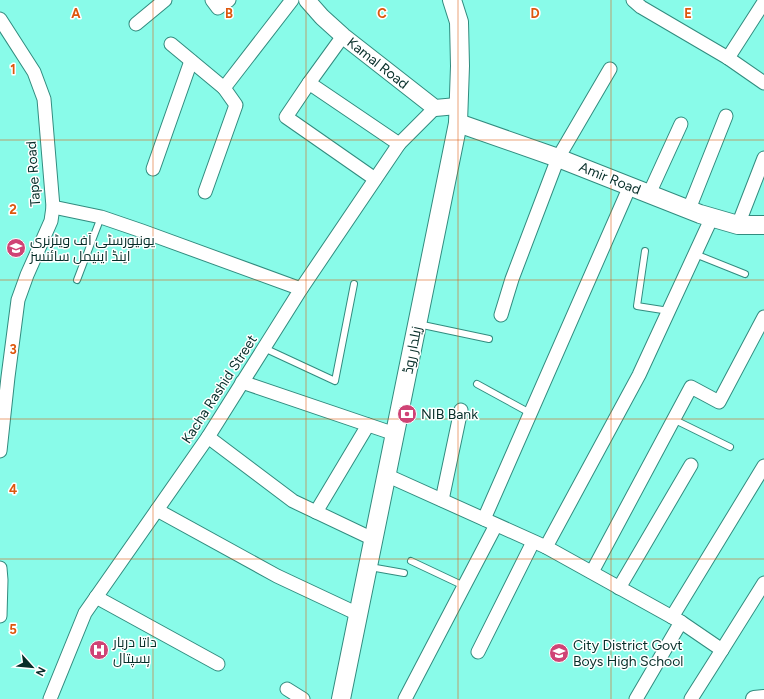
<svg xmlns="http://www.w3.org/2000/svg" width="764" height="699" viewBox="0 0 764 699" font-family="Figtree,Cairo,sans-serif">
<rect width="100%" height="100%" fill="#89fbe9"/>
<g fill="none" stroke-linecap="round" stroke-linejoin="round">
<!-- service casing -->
<g stroke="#328c7f" stroke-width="8">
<g id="service">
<path d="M645 251 637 306 669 311"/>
<path d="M695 254 745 274"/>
<path d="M77 280 101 217"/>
<path d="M418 324 489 339"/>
<path d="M264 348 335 381 354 284"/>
<path d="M477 384 530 413"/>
<path d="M673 419 730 447"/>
<path d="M411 561 464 586"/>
<path d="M370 567 404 573"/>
</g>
</g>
<!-- minor casing -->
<g stroke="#328c7f" stroke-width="15">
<g id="minor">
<path d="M212 0 218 8 229 0"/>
<path d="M633 0 641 7 728 58 764 83"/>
<path d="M0 19 34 72 44 99 53 207 51 221 27 275 18 300 8 377 0 451"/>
<path d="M136 24 165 0"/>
<path d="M343 36 309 83 286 117 375 179"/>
<path d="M171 44 224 88 292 0"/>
<path d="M728 58 764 2"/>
<path d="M309 83 399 144"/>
<path d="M153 169 191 61"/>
<path d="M205 192 236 105 224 88"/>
<path d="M649 194 681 124"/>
<path d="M53 207 101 217 142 231 301 289"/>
<path d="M689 209 726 116"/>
<path d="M738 225 764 158"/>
<path d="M501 315 512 279 558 158 610 69"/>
<path d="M242 382 395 434"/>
<path d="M208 437 293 501 373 539"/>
<path d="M386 475 546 547 681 622 722 650 764 583"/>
<path d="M442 500 461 410"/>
<path d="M157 510 277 576 358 614"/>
<path d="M316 512 368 425"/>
<path d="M484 519 630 186"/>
<path d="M546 547 639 375 712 217"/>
<path d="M0 568 1 580 0 616"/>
<path d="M592 572 691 387 719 402 764 317"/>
<path d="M619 588 691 465"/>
<path d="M96 597 218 664"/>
<path d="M672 617 764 466"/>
<path d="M478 652 533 542"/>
<path d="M287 689 303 699"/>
<path d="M50 699 85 613 208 437 301 289 399 144 435 108"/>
<path d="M405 699 496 525"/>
<path d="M636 699 681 622"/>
<path d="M691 699 722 650"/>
</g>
</g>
<!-- tertiary casing -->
<g stroke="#328c7f" stroke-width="18">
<g id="tertiary">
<path d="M307 0 322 17 343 36 435 108 457 106"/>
<path d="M754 699 764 698"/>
</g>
</g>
<!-- secondary casing -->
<g stroke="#328c7f" stroke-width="20">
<g id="secondary">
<path d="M458 123 558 158 700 214 738 225H764"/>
<path d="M341 699 458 123 460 66 459 22 452 0"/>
</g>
</g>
<!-- service -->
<use href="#service" stroke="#fff" stroke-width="6"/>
<!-- minor -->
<use href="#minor" stroke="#fff" stroke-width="13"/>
<!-- tertiary -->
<use href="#tertiary" stroke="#fff" stroke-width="16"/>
<!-- secondary -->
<use href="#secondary" stroke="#fff" stroke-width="18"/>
</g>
<!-- grid -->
<path fill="none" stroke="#dd570d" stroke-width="1" stroke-opacity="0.55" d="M153 0V699M306 0V699M458 0V699M611 0V699M0 140H764M0 280H764M0 419H764M0 559H764"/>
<!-- icons -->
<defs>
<g id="university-disc" transform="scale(1)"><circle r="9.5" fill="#cf4375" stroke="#fff"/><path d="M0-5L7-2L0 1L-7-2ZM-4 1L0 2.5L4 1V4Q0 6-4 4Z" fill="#fff"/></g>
<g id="bank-disc" transform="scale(1)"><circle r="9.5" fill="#cf4375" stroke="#fff"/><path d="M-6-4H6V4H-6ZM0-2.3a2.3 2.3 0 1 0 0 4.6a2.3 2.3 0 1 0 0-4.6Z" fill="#fff"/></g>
<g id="hospital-disc" transform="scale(1)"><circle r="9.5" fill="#cf4375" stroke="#fff"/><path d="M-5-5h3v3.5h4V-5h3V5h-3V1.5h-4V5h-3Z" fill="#fff"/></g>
<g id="school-disc" transform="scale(1)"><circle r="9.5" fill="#cf4375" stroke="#fff"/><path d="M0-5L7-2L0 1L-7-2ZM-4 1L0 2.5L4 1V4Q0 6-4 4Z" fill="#fff"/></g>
</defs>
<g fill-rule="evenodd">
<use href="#university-disc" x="16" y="248"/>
<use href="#bank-disc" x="407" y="414"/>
<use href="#hospital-disc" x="99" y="650"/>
<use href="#school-disc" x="559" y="653"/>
</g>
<g text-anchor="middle" stroke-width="3" stroke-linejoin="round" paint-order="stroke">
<!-- street labels -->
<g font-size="14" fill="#062d28" stroke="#fff">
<text transform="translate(378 63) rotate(38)" y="5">Kamal Road</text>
<text transform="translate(33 174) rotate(-94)" y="5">Tape Road</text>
<text transform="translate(610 178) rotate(22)" y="5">Amir Road</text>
<text transform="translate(412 350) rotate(-79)" y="5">زیلدار روڈ</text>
<text transform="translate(219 389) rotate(-57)" y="5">Kacha Rashid Street</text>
</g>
<!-- poi labels -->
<g font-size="14" fill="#062d28" stroke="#fff" text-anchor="start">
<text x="30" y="245">یونیورسٹی آف ویٹرنری<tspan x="30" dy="16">اینڈ اینیمل سائنسز</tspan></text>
<text x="421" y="419">NIB Bank</text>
<text x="113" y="647">داتا دربار<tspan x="113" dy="16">ہسپتال</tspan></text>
<text x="573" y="650">City District Govt<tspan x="573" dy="16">Boys High School</tspan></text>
</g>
</g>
<g font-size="13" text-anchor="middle" font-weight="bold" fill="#dd570d" stroke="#fff" stroke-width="3" stroke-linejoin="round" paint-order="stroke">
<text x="76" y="18">A</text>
<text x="229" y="18">B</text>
<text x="382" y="18">C</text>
<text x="535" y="18">D</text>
<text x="688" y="18">E</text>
<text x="13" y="74">1</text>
<text x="13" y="214">2</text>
<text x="13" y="354">3</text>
<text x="13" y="494">4</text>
<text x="13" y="634">5</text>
</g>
<!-- north arrow -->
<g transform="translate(32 667) rotate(117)" stroke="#ffffff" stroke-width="3" paint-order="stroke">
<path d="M0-3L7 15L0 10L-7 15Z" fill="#062d28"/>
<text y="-6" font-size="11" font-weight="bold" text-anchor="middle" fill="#062d28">N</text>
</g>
</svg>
